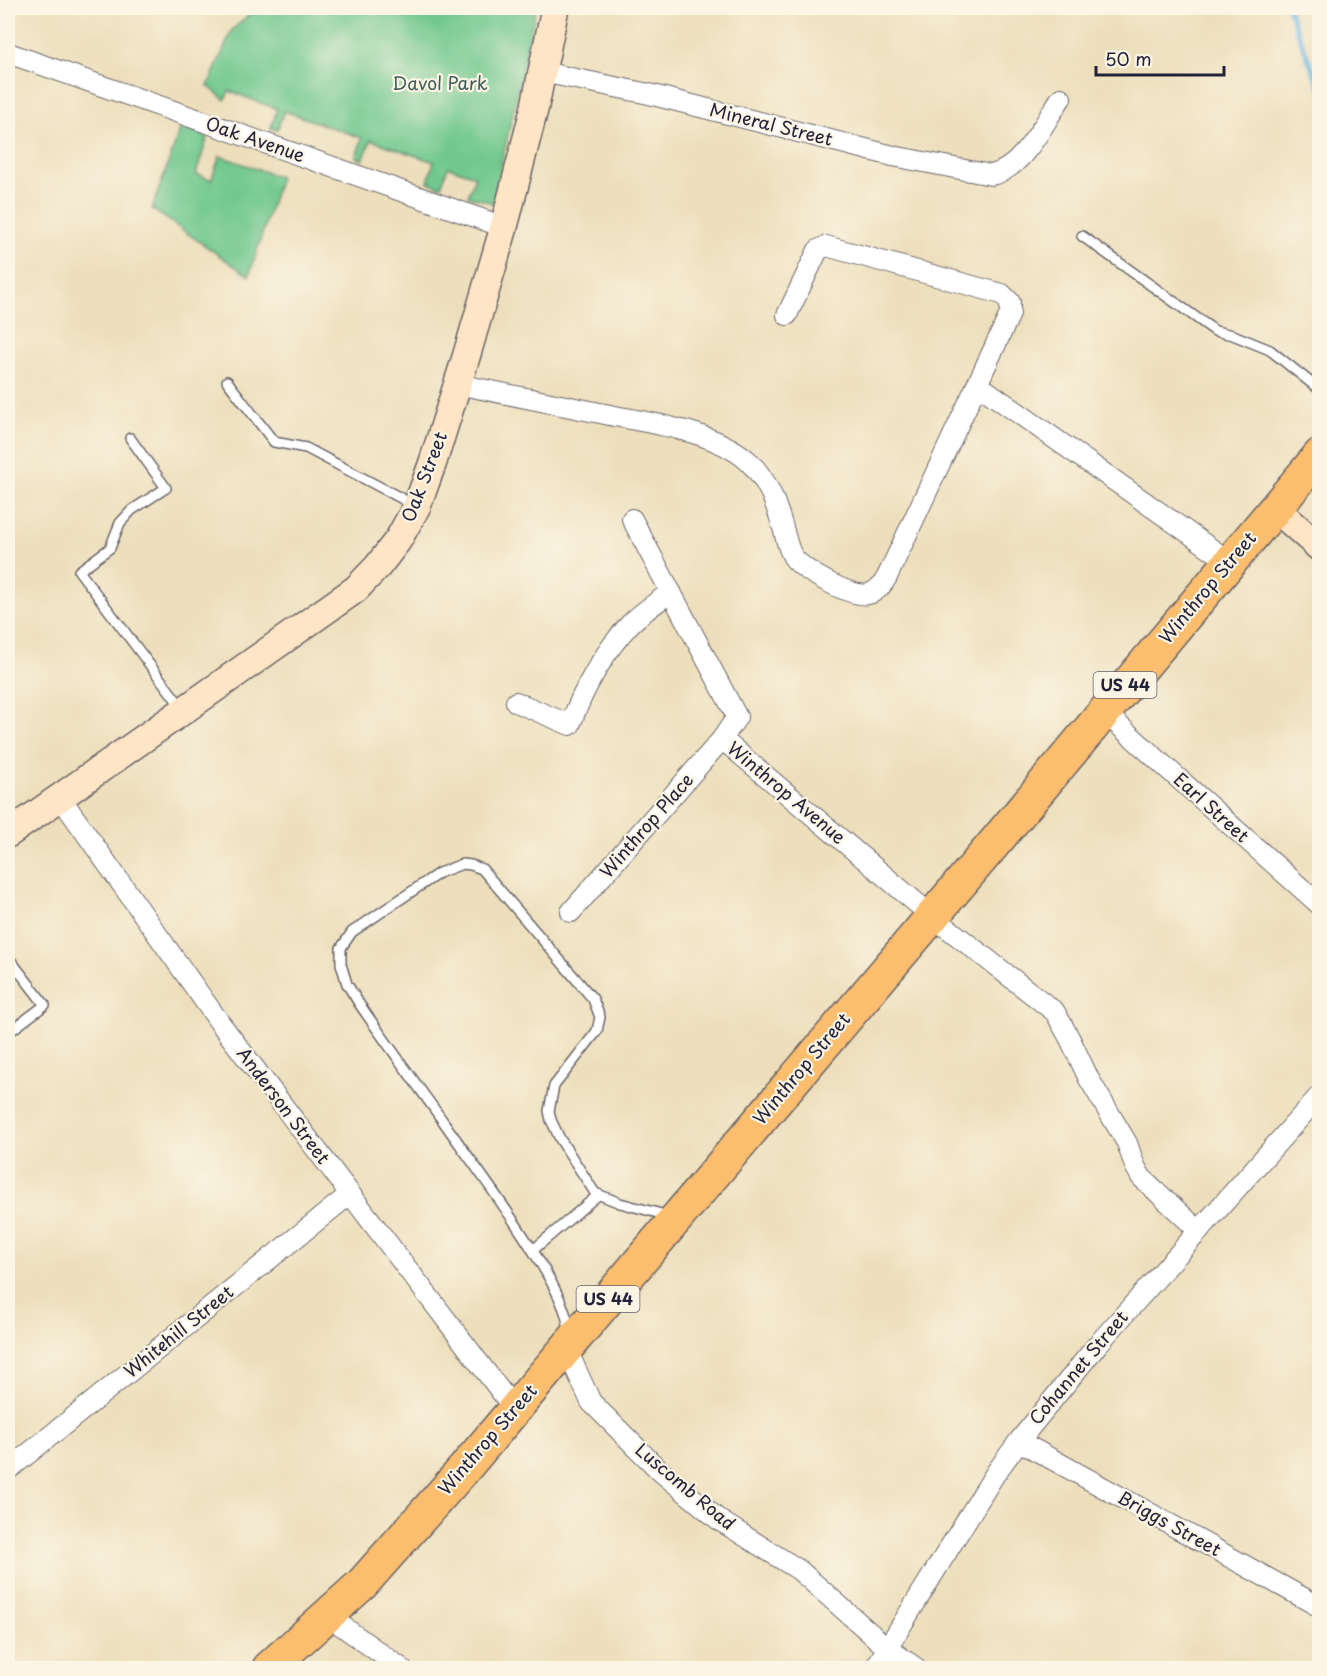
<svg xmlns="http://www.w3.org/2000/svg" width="1327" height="1676" viewBox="0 0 1327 1676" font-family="'Playpen Sans',sans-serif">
<rect width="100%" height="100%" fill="#fcf5e5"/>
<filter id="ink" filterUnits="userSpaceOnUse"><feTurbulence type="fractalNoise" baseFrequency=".0167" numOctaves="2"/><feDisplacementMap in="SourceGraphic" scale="12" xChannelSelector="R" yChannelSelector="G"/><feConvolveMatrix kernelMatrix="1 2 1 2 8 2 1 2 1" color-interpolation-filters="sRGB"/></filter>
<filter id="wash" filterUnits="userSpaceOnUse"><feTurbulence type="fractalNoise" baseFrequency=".008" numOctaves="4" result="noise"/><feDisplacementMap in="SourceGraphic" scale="24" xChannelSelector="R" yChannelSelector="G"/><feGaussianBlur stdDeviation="1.35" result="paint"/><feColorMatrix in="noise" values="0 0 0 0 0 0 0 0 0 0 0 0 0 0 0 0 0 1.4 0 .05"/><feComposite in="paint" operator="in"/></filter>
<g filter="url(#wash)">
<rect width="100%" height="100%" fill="#eddfbc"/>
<!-- green -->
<g fill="#71c88e" stroke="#4a7564" stroke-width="1.5">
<path d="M257 8H536L493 203 468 196 475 176 448 167 441 187 428 182 434 162 371 140 363 160 356 157 362 138 284 111 277 130 271 128 277 109 229 91 225 100 208 86 232 30Z"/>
<path d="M181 127 208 136 196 174 211 180 220 156 280 177 249 276 152 209Z"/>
</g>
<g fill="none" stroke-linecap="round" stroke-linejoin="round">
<!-- stream -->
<path stroke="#66b4e0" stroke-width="5" d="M1288 8 1320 88"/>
</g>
</g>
<g filter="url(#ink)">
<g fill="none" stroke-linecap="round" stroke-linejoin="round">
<!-- lane casing -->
<g stroke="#696468" stroke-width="12">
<g id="lane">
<path d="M1082 236 1215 331 1233 335 1270 350 1320 390"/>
<path d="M227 381 274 442 306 448 414 505"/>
<path d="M130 438 166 488 132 510 120 523 110 548 79 571 183 709"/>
<path d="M8 957 45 1005 8 1033"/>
<path d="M533 1250 598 1195"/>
<path d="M568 1331C573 1294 470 1160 445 1124 417 1085 388 1045 360 1005L347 984 341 964V948L352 932 439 873 462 864 471 865 482 869 593 999 600 1017 597 1031 554 1086 549 1111 551 1120 560 1139 595 1193 620 1203 669 1216"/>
</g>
</g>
<!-- street casing -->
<g stroke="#696468" stroke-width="22">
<g id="street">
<path d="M8 53 504 227"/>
<path d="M542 72 649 94 893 156 991 175C1022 170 1044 123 1061 98"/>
<path d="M457 384C506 394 556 404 605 414 648 423 712 430 747 460 768 479 776 504 784 531 786 539 788 549 793 557 802 570 851 598 868 594 877 592 883 584 887 577L1010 314V302L1002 294 826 246 818 250 787 315"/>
<path d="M977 384 1230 562"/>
<path d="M632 519 737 717 722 739 932 916 1055 1012 1070 1039 1089 1079 1127 1143 1135 1166 1141 1177 1199 1231"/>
<path d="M516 702 570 725C584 688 603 653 630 624 642 612 657 602 671 592"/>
<path d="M1103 711 1320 905"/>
<path d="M60 797 220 1023 515 1410"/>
<path d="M571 912 722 739"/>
<path d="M566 1348 591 1402 660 1471 719 1520 799 1570 886 1647 916 1668"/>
<path d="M1019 1441 1320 1607"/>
<path d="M8 1470 350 1194"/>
<path d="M328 1616 401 1668"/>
<path d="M875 1668 995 1474 1019 1441 1098 1344 1320 1095"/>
</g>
</g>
<!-- secondary casing -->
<g stroke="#696468" stroke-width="30">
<g id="secondary">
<path d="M1275 508 1320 548"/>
<path d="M8 834 356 589 378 566 398 540 417 506 433 462 467 354 504 227 535 106 555 8"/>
</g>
</g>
<!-- highway casing -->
<g stroke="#696468" stroke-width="36">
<path id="highway" d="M269 1668 362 1584 464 1469 997 840 1320 455"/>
</g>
<!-- lane -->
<use href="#lane" stroke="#fff" stroke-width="9"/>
<!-- street -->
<use href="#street" stroke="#fff" stroke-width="20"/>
<!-- secondary -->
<use href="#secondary" stroke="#fde5c5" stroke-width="27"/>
<!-- highway -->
<use href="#highway" stroke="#fbbd6e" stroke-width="33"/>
</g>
</g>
<g text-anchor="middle" stroke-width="4.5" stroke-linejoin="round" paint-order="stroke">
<!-- shield labels -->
<g fill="#fcf5e5" stroke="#63616e" stroke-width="1.5">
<rect x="1093.5" y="672" width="63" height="26" rx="4.5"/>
<rect x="576.5" y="1286" width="63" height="26" rx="4.5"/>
</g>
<g font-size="16" font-weight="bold" fill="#22223b">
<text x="1125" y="691">US 44</text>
<text x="608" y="1305">US 44</text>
</g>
<!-- park labels -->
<g font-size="18" fill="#3e5c58" stroke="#fcf5e5">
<text x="440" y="90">Davol Park</text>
</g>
<!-- street labels -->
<g font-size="18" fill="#22223b" stroke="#fcf5e5">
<text transform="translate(771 125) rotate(14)" y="6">Mineral Street</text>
<text transform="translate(255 140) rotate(19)" y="6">Oak Avenue</text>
<text transform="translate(425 477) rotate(-69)" y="6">Oak Street</text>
<text transform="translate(1208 588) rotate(-50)" y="6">Winthrop Street</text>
<text transform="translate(786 793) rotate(40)" y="6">Winthrop Avenue</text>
<text transform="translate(1211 808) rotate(42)" y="6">Earl Street</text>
<text transform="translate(647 826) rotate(-49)" y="6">Winthrop Place</text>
<text transform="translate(802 1069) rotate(-50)" y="6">Winthrop Street</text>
<text transform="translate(283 1106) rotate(53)" y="6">Anderson Street</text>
<text transform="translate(179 1332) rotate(-39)" y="6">Whitehill Street</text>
<text transform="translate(1079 1368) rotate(-50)" y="6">Cohannet Street</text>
<text transform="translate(488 1440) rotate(-49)" y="6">Winthrop Street</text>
<text transform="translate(685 1487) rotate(40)" y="6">Luscomb Road</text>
<text transform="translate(1169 1524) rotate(29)" y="6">Briggs Street</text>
</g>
</g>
<!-- margin -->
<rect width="1327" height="1676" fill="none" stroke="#fcf5e5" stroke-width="30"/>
<!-- scale -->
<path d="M1096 66v9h128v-9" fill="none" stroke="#22223b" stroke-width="3"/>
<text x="1105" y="66" font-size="18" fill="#22223b" stroke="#fcf5e5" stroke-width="4.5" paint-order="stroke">50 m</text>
</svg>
